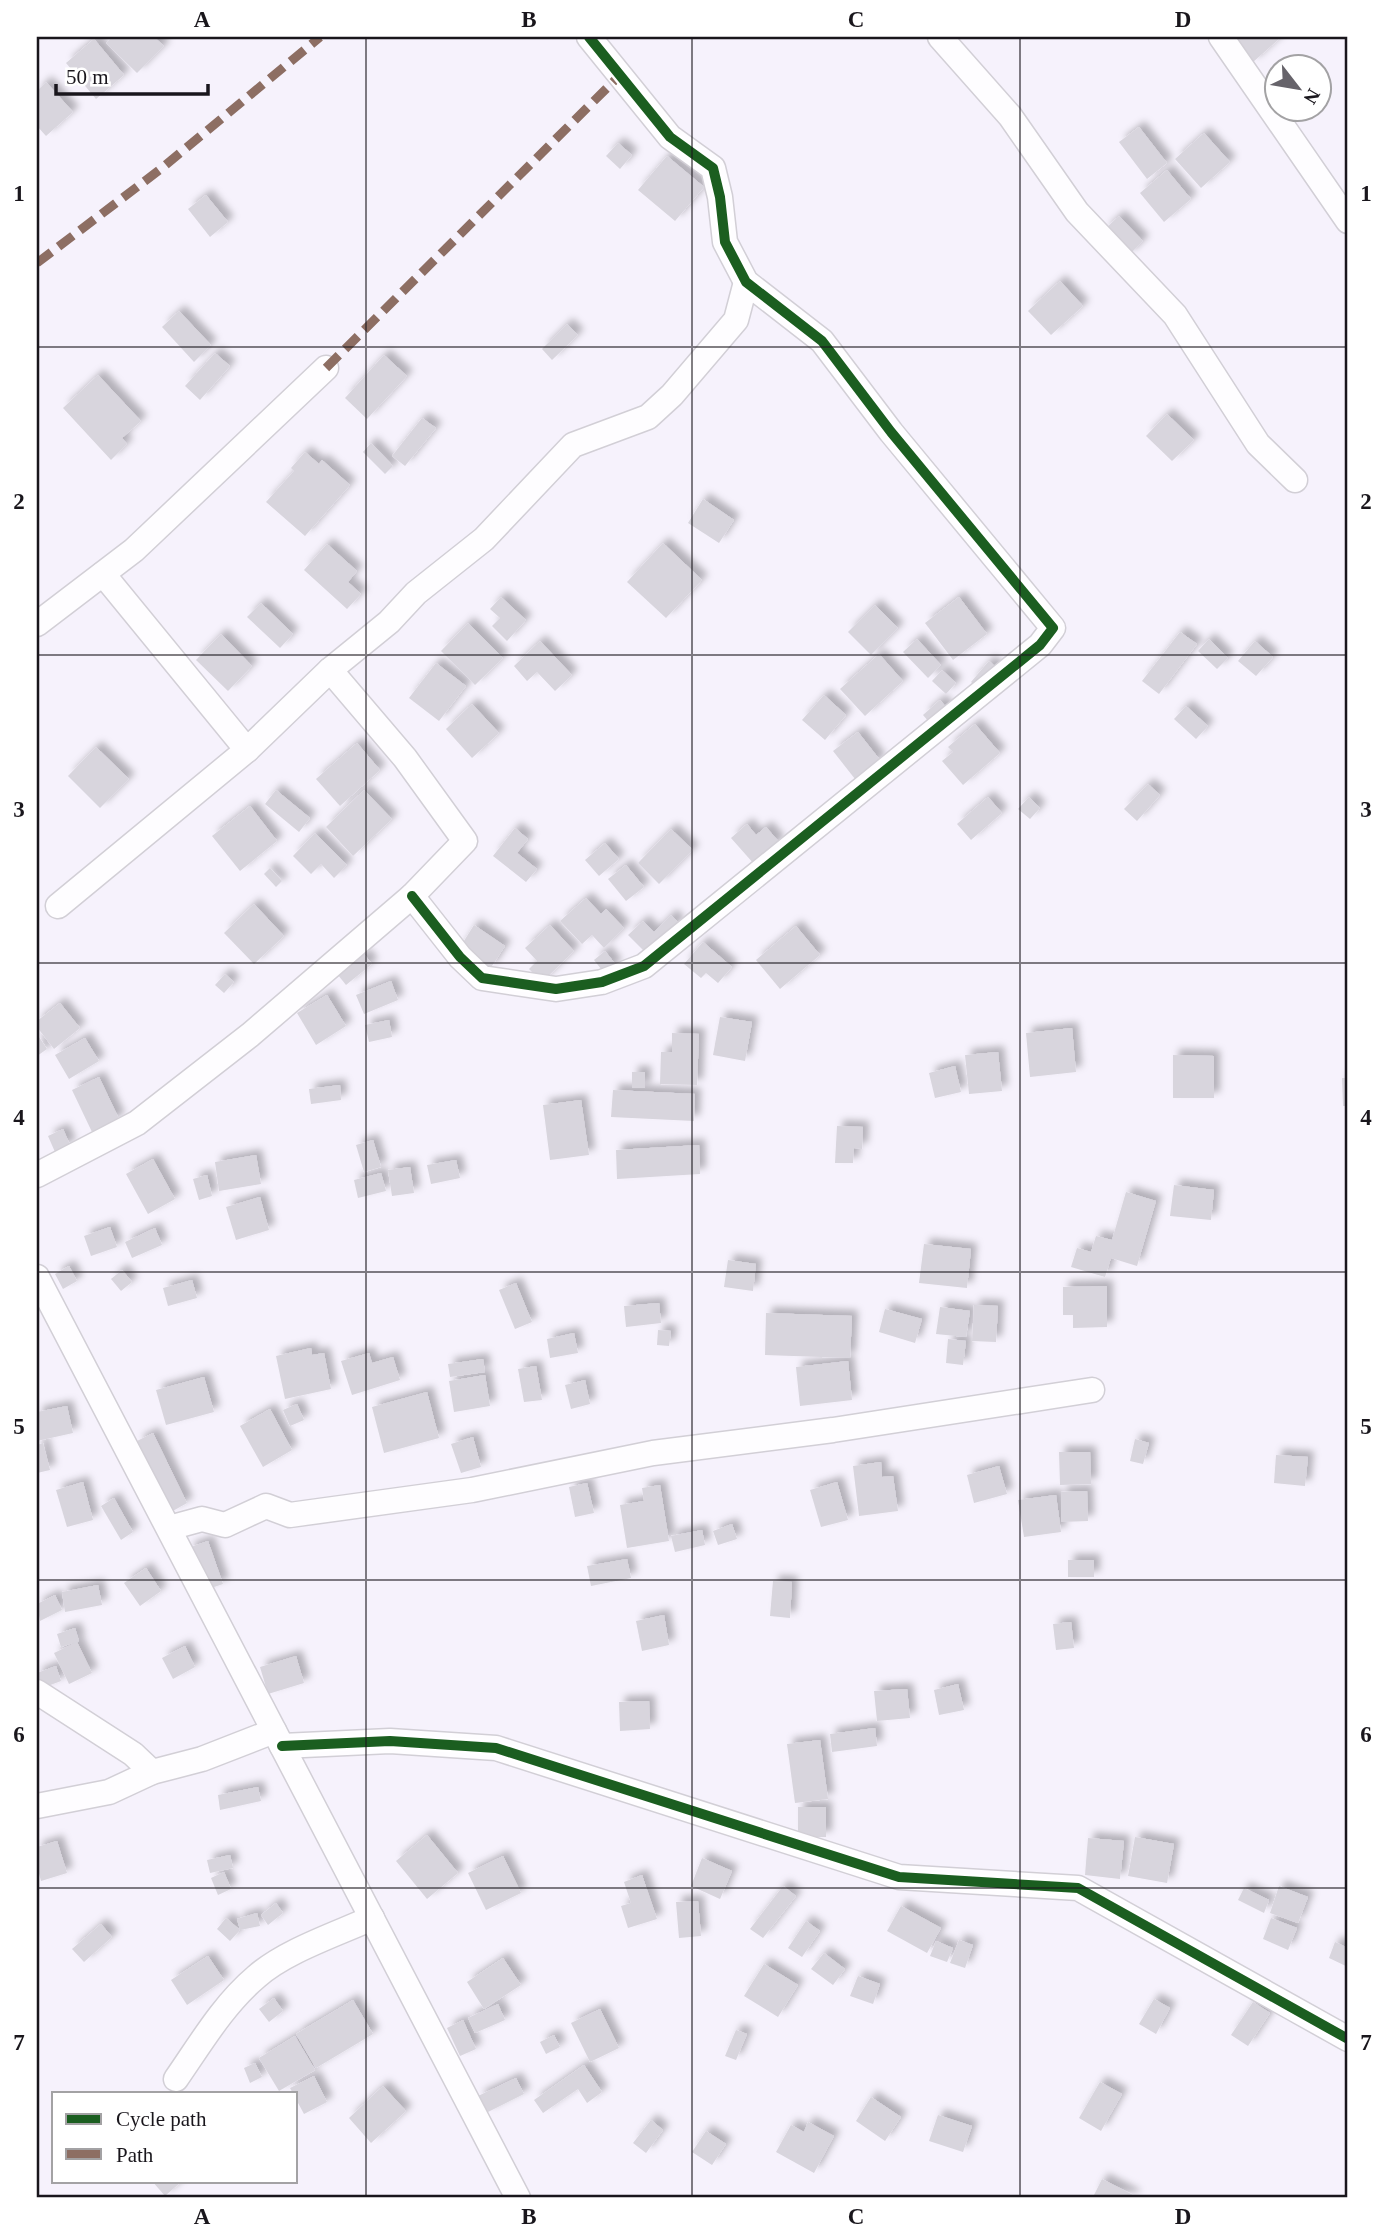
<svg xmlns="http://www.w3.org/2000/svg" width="1385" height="2235" viewBox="0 0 1385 2235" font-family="'Times New Roman',serif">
<defs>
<filter id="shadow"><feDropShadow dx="6" dy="-6" stdDeviation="3.5" flood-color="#0004"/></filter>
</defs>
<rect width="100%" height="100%" fill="#f6f2fc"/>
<!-- building -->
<g fill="#d8d5dd" filter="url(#shadow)">
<path d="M112 37H154L164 46 137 73 106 43Z"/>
<path d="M1242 37H1279L1280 38 1252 63 1235 43Z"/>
<path d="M94 39 124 75 96 99 66 63Z"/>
<path d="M46 82 73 112 46 136 37 126V91Z"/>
<path d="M1139 127 1167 163 1147 179 1119 142Z"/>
<path d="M1204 133 1230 162 1201 188 1175 159Z"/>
<path d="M618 143 632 155 620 169 606 156Z"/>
<path d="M667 156 704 187 675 221 638 190Z"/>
<path d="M1167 170 1191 199 1164 222 1140 193Z"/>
<path d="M206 195 228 222 210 237 188 209Z"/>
<path d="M1119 216 1143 241 1128 256 1104 230Z"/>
<path d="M1060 281 1083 306 1051 335 1028 311Z"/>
<path d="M179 311 211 345 194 362 162 327Z"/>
<path d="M567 324 578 335 552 360 542 349Z"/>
<path d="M215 353 230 366 200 400 185 386Z"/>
<path d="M384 355 407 376 367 419 345 398Z"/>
<path d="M98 375 141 421 122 438 127 444 111 460 63 408Z"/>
<path d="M1167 414 1194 440 1172 461 1146 436Z"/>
<path d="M422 418 436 428 405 466 392 456Z"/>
<path d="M371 443 393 466 385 474 363 452Z"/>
<path d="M305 452 319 464 322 460 350 485 305 536 266 502 294 471 291 468Z"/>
<path d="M703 499 734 520 719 543 688 523Z"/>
<path d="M663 543 702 580 666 618 627 582Z"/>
<path d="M327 544 357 571 348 582 361 594 347 609 304 570Z"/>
<path d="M501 597 526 620 507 641 492 626 500 618 490 609Z"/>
<path d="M959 597 987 634 953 660 925 623Z"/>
<path d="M261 603 293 634 280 648 247 617Z"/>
<path d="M875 605 898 628 871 655 848 632Z"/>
<path d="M468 623 503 658 475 685 441 651Z"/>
<path d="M1180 632 1197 644 1159 694 1142 681Z"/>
<path d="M221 634 252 666 228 691 196 660Z"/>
<path d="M917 639 941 665 928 678 903 652Z"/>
<path d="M1209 639 1228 658 1217 669 1198 651Z"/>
<path d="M540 641 572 675 555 691 537 672 527 681 514 666Z"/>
<path d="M1255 641 1273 657 1256 676 1238 661Z"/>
<path d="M879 654 903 681 865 716 840 689Z"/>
<path d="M989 661 999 670 981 691 971 682Z"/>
<path d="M436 663 466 686 439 721 409 698Z"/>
<path d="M942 670 956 683 946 694 932 681Z"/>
<path d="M824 695 846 715 825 740 802 720Z"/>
<path d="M940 700 951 713 934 728 923 715Z"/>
<path d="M472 704 499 733 472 758 446 729Z"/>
<path d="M1186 706 1208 726 1196 739 1174 719Z"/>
<path d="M975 724 1000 753 963 785 942 761 953 752 948 747Z"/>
<path d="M858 732 880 760 855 779 833 751Z"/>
<path d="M357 743 380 770 340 806 316 779Z"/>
<path d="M96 747 129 779 100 808 68 776Z"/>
<path d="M1148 784 1160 795 1137 821 1124 809Z"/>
<path d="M276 790 310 818 299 832 265 804Z"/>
<path d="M364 790 392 819 353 856 326 827Z"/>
<path d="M988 797 1002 813 971 840 957 824Z"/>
<path d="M1029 797 1040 808 1030 819 1018 809Z"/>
<path d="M250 806 277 841 240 871 212 836Z"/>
<path d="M747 824 756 835 766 827 779 842 754 864 731 838Z"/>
<path d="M515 828 528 839 517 853 537 869 526 882 493 856Z"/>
<path d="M671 829 693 850 659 884 638 863Z"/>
<path d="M315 833 347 865 334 878 321 864 311 874 293 856Z"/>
<path d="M605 843 619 859 599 876 585 860Z"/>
<path d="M626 865 644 887 626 901 608 879Z"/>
<path d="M270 868 282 881 276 887 264 874Z"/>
<path d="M586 898 601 914 606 909 624 928 604 948 592 935 582 944 560 921Z"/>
<path d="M254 904 284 936 254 964 224 933Z"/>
<path d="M671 915 679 923 647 954 628 935 643 921 654 932Z"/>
<path d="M474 925 505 946 490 969 459 949Z"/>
<path d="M550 925 574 951 542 982 529 969 537 961 525 948Z"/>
<path d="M796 926 820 955 780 989 756 960Z"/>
<path d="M703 942 732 967 718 983 706 973 701 978 684 964Z"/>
<path d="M605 951 616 965 605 974 594 960Z"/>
<path d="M364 954 372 964 346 985 338 975Z"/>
<path d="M225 974 234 982 224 993 215 985Z"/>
<path d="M391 981 398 1000 364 1014 356 995Z"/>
<path d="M327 995 346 1026 316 1045 297 1013Z"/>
<path d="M60 1003 80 1028 54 1049 37 1027V1021Z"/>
<path d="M720 1017 752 1022 745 1061 713 1055Z"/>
<path d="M389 1020 392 1037 369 1042 365 1025Z"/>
<path d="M1072 1028 1076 1072 1030 1077 1026 1033Z"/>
<path d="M672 1033 699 1034 697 1085 660 1084 661 1052H672Z"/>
<path d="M37 1034 47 1049 37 1056Z"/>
<path d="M85 1038 99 1061 69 1079 55 1055Z"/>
<path d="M998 1052 1002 1091 969 1094 965 1055Z"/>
<path d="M1173 1055 1214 1056V1098H1173Z"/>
<path d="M955 1066 961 1092 935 1098 929 1073Z"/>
<rect x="632" y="1072" width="13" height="16"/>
<path d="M99 1077 119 1119 92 1132 72 1090Z"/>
<path d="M1342 1078H1348V1106H1343Z"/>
<path d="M340 1085 341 1100 311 1104 309 1089Z"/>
<path d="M613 1090 695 1094 694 1121 611 1117Z"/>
<path d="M581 1100 589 1155 550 1160 543 1105Z"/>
<path d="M837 1126 863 1127 862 1149 854 1148 853 1163H835Z"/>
<path d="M63 1129 70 1145 55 1152 48 1136Z"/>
<path d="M373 1140 381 1167 364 1172 356 1145Z"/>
<path d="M699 1145 700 1174 617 1179 616 1150Z"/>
<path d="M256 1155 261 1184 219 1191 215 1162Z"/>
<path d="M153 1159 175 1199 148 1214 126 1174Z"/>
<path d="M456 1160 460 1178 431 1184 427 1165Z"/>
<path d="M410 1167 414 1193 392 1196 388 1170Z"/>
<path d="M381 1173 386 1191 358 1198 354 1180Z"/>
<path d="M207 1175 212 1196 199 1200 193 1179Z"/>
<path d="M1174 1185 1214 1190 1211 1220 1170 1216Z"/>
<path d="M1126 1192 1156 1201 1137 1266 1111 1258 1105 1277 1071 1267 1077 1248 1091 1252 1096 1236 1112 1240Z"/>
<path d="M260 1197 269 1230 236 1240 226 1207Z"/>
<path d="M110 1227 117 1247 91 1256 84 1236Z"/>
<path d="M155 1228 162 1245 132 1258 125 1242Z"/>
<path d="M924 1244 971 1249 967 1288 919 1283Z"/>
<path d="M728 1260 756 1264 753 1291 724 1287Z"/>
<path d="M69 1266 77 1281 63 1289 55 1274Z"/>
<path d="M122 1270 132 1282 121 1291 111 1279Z"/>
<path d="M192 1280 197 1298 168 1306 163 1288Z"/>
<path d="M516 1283 532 1322 515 1329 499 1290Z"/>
<path d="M1107 1286V1327L1073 1328V1315H1063V1287Z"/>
<path d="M659 1303 661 1323 626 1327 624 1306Z"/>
<path d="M974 1305 998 1306 996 1342 972 1341Z"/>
<path d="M940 1307 970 1311 966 1337 936 1334Z"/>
<path d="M885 1309 922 1319 915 1343 879 1332Z"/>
<path d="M766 1313 852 1316 850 1358 765 1355Z"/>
<path d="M658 1330 671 1331 669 1346 657 1345Z"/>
<path d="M574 1333 578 1353 550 1358 547 1339Z"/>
<path d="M948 1339 966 1341 963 1365 946 1363Z"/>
<path d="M311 1348 312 1355 324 1353 331 1389 285 1399 276 1356Z"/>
<path d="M369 1353 372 1363 393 1357 400 1380 352 1395 341 1361Z"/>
<path d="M483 1359 485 1372 450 1377 448 1364Z"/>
<path d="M848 1361 852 1400 800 1406 796 1367Z"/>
<path d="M536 1366 542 1400 524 1402 518 1369Z"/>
<path d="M485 1375 490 1406 454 1412 449 1381Z"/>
<path d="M204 1377 214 1412 166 1425 156 1390Z"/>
<path d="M585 1380 590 1404 571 1409 565 1385Z"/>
<path d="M427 1392 439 1438 384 1453 372 1407Z"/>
<path d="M297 1404 304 1420 290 1426 283 1410Z"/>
<path d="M67 1406 73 1433 37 1441V1412Z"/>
<path d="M270 1409 292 1450 263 1467 240 1426Z"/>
<path d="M153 1433 187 1503 171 1512 137 1441Z"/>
<path d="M473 1437 481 1467 461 1473 451 1444Z"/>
<path d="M1135 1439 1149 1443 1143 1464 1130 1461Z"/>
<path d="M43 1443 50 1470 37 1473V1445Z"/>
<path d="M1059 1452H1090L1091 1484 1060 1485Z"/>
<path d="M1276 1455 1308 1457 1305 1486 1274 1483Z"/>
<path d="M881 1462 882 1477 893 1476 898 1511 859 1516 853 1466Z"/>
<path d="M999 1466 1007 1494 974 1503 967 1475Z"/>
<path d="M83 1482 93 1520 67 1527 56 1490Z"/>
<path d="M837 1482 848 1520 821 1527 810 1490Z"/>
<path d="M587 1483 594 1513 575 1517 569 1487Z"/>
<path d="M660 1485 669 1541 627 1548 620 1505 644 1501 642 1488Z"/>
<path d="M1087 1491 1088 1521 1061 1522V1492Z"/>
<path d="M1056 1495 1061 1532 1024 1537 1018 1500Z"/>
<path d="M114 1498 133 1532 121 1540 101 1506Z"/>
<path d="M732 1524 737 1539 718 1545 713 1531Z"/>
<path d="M702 1530 705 1545 675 1552 671 1536Z"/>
<path d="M208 1541 223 1584 202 1591 188 1548Z"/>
<path d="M627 1559 631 1578 591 1586 587 1566Z"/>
<rect x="1068" y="1560" width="26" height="17"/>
<path d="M146 1568 161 1591 140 1606 124 1583Z"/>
<path d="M773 1581 792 1582 790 1618 770 1616Z"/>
<path d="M98 1585 102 1605 65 1612 62 1592Z"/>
<path d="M55 1595 62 1610 40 1621 37 1604Z"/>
<path d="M664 1615 669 1645 642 1651 636 1621Z"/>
<path d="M1071 1622 1074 1648 1056 1650 1053 1624Z"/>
<path d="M75 1628 79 1641 61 1647 57 1634Z"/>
<path d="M77 1642 92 1673 69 1684 54 1653Z"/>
<path d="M185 1646 195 1667 173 1679 162 1658Z"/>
<path d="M296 1656 304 1683 268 1694 260 1667Z"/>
<path d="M56 1666 61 1681 37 1690V1673Z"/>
<path d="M958 1684 964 1710 939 1715 934 1690Z"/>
<path d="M907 1689 910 1718 877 1721 874 1691Z"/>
<path d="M649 1701 650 1729 620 1731 619 1702Z"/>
<path d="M875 1728 877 1746 832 1752 830 1734Z"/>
<path d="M820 1740 828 1799 795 1803 787 1744Z"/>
<path d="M258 1787 261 1801 220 1810 218 1795Z"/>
<rect x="798" y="1807" width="28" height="30"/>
<path d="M427 1835 458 1873 427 1899 396 1861Z"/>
<path d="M1135 1837 1174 1844 1167 1883 1128 1876Z"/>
<path d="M1088 1838 1124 1841 1120 1879 1085 1875Z"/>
<path d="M57 1841 67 1873 41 1881 37 1866V1847Z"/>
<path d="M230 1855 233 1868 210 1873 207 1860Z"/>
<path d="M503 1856 521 1893 486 1910 468 1873Z"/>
<path d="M702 1858 732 1871 720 1899 691 1886Z"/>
<path d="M224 1872 231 1889 218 1895 211 1878Z"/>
<path d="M642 1875 657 1919 628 1928 621 1906 631 1903 624 1882Z"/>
<path d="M783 1886 796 1896 763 1938 750 1929Z"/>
<path d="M1279 1886 1308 1897 1298 1923 1270 1913Z"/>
<path d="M1244 1888 1269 1900 1264 1913 1238 1900Z"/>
<path d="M698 1901 701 1936 679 1938 676 1902Z"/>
<path d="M276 1903 283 1913 268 1925 261 1915Z"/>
<path d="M901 1906 941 1928 927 1953 887 1931Z"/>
<path d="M257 1913 260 1926 240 1930 230 1941 217 1929 226 1918 240 1930 237 1919Z"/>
<path d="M1271 1918 1297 1928 1288 1950 1263 1939Z"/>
<path d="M806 1921 820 1931 802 1957 788 1948Z"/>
<path d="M101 1924 112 1937 84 1962 72 1949Z"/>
<path d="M959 1940 973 1945 965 1968 950 1963Z"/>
<path d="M936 1941 953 1948 947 1962 930 1956Z"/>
<path d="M1335 1942 1348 1948V1967L1329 1958Z"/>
<path d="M824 1953 845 1969 833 1985 811 1969Z"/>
<path d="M208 1956 224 1980 187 2005 171 1980Z"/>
<path d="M503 1958 521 1985 484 2009 467 1982Z"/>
<path d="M764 1964 798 1985 778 2017 744 1996Z"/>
<path d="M858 1976 880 1984 873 2004 850 1996Z"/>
<path d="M274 1998 283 2011 269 2022 259 2009Z"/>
<path d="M1154 1999 1170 2008 1156 2034 1139 2024Z"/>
<path d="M353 2000 373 2034 316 2068 296 2034Z"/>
<path d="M1253 2002 1270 2013 1248 2046 1231 2035Z"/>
<path d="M498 2004 505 2020 475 2033 468 2018Z"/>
<path d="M600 2009 619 2048 590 2062 571 2023Z"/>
<path d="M463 2020 476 2049 460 2056 447 2028Z"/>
<path d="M736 2030 747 2034 736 2060 725 2056Z"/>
<path d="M554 2035 560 2047 546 2054 540 2042Z"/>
<path d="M295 2036 315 2070 279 2091 259 2058Z"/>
<path d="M255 2063 262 2077 250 2083 244 2068Z"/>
<path d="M584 2065 602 2092 587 2103 578 2089 543 2113 534 2100Z"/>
<path d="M314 2076 327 2102 304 2114 290 2088Z"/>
<path d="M516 2078 524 2094 486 2113 478 2096Z"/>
<path d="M1100 2082 1122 2094 1101 2131 1079 2118Z"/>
<path d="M383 2086 406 2111 371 2143 349 2118Z"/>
<path d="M871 2097 901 2117 885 2141 856 2121Z"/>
<path d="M938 2115 972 2126 963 2152 929 2141Z"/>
<path d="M651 2120 663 2130 646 2153 633 2143Z"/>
<path d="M808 2122 834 2136 814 2173 776 2152 791 2125 804 2132Z"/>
<path d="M706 2131 726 2144 712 2165 692 2152Z"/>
<path d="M1102 2179 1135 2196 1133 2198H1100L1094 2195Z"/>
<path d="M152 2181H182L165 2196Z"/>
</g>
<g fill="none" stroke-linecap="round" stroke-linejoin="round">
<!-- minor casing -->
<g stroke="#d2cfd6" stroke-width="27">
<g id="minor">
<path d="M940 37 1010 116 1077 212 1175 315 1258 444 1295 480"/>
<path d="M1221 37 1348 221"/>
<path d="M37 624 134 550 326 368"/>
<path d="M330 670 389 622 416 593 484 539 573 445 648 417 672 395 736 320 746 282"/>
<path d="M412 896 460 957 482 978 556 989 602 982 644 966 1040 645 1053 628 891 432 822 341 746 282 725 242 720 197 713 168 670 137 589 37"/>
<path d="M58 906 247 750"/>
<path d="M37 1175 137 1123 250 1035 412 896 465 841 405 758 330 670 247 750 103 574"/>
<path d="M37 1277 518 2198"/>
<path d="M169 1528 202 1519 225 1525 266 1506 290 1515 472 1490 653 1453 833 1430 1092 1390"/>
<path d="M37 1692 133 1754 152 1772"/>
<path d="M282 1746 390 1741 496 1748 899 1877 1078 1888 1348 2039"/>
<path d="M37 1806 109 1792 152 1772 202 1759 274 1731"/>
<path d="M176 2079C201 2043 223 2005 256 1977 285 1951 337 1934 372 1918"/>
</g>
</g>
<!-- minor -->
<use href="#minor" stroke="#fefdff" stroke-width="24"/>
<!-- quiet -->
<g stroke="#8d6e63" stroke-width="9" stroke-dasharray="18 9" stroke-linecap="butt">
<path d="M37 263 162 168 320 37"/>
<path d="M326 368 620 75"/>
</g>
<!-- cycleway casing -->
<g stroke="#fff" stroke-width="15">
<g id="cycleway">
<path d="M412 896 460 957 482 978 556 989 602 982 644 966 1040 645 1053 628 891 432 822 341 746 282 725 242 720 197 713 168 670 137 589 37"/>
<path d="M282 1746 390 1741 496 1748 899 1877 1078 1888 1348 2039"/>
</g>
</g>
<!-- cycleway -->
<use href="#cycleway" stroke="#1b5e20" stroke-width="10"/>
</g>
<!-- grid -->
<path fill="none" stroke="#19161c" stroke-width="2" stroke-opacity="0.55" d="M366 37V2198M692 37V2198M1020 37V2198M37 347H1348M37 655H1348M37 963H1348M37 1272H1348M37 1580H1348M37 1888H1348"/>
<!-- border -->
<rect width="1385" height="2235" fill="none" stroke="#ffffff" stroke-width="77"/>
<!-- legend -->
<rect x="52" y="2092" width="245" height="91" fill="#ffffff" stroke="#a3a2a4" stroke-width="2"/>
<rect x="66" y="2114" width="35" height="10" fill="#1b5e20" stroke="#a3a2a4" stroke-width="2"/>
<text x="116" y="2126" font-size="21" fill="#19161c">Cycle path</text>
<rect x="66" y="2149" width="35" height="10" fill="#8d6e63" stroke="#a3a2a4" stroke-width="2"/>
<text x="116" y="2162" font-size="21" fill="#19161c">Path</text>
<!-- north arrow -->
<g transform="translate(1298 88) rotate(121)"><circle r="33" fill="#ffffff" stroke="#a3a2a4" stroke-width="2"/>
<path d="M0-5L12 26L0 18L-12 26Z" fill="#66636a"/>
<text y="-10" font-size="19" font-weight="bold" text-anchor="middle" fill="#19161c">N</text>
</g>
<!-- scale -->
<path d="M56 84v10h152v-10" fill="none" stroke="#19161c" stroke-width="3.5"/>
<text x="66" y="84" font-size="21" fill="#19161c" stroke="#ffffff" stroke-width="5" paint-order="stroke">50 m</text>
<rect x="38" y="38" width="1308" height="2158" fill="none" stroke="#19161c" stroke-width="2.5"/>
<g font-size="23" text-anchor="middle" font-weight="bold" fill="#19161c">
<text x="202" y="27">A</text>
<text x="529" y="27">B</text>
<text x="856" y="27">C</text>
<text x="1183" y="27">D</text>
<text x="19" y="201">1</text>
<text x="1366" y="201">1</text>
<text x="19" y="509">2</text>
<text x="1366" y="509">2</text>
<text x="19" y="817">3</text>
<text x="1366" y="817">3</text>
<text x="19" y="1125">4</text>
<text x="1366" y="1125">4</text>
<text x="19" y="1434">5</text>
<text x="1366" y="1434">5</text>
<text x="19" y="1742">6</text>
<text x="1366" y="1742">6</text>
<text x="19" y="2050">7</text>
<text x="1366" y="2050">7</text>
<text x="202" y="2224">A</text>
<text x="529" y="2224">B</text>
<text x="856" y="2224">C</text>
<text x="1183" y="2224">D</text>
</g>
</svg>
